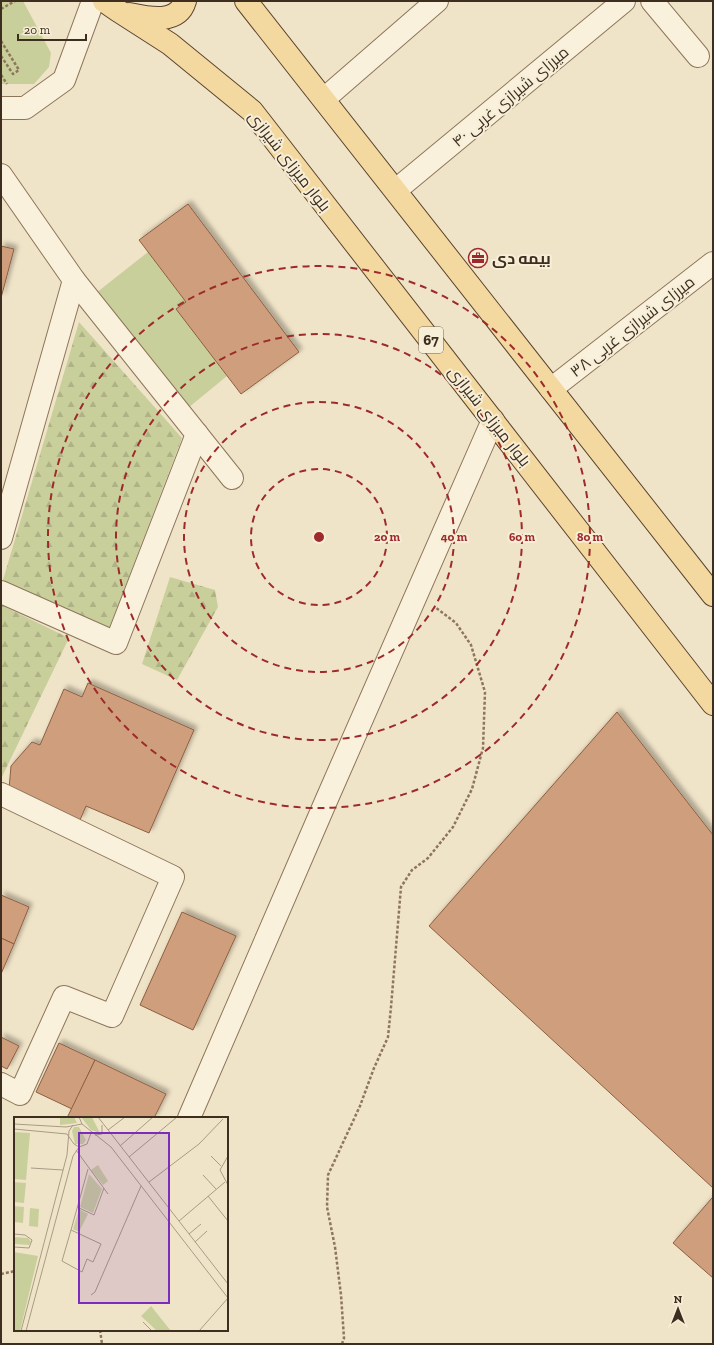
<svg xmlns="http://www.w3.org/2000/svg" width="714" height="1345" viewBox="0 0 714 1345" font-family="'Zilla Slab',Cairo,serif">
<defs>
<pattern id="forest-firs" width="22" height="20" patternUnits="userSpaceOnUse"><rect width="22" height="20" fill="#c9cf9b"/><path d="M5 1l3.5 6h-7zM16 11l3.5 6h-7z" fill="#aeb285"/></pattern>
<filter id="shadow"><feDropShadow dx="3.5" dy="-3.5" stdDeviation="2" flood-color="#0004"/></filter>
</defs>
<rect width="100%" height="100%" fill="#f0e4c8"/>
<!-- green -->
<g fill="#c9cf9b">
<path d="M1 1H23L51 53 49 67 34 84H1Z"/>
<path d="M148 252 186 302 177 309 227 376 188 408 96 293Z"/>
</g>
<!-- forest -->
<g fill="url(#forest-firs)">
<path d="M79 322 182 438 109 629 3 580Z"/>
<path d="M170 577 215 590 218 607 177 680 142 664Z"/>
<path d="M1 605 69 638 1 779Z"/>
</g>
<!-- building -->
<g fill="#cf9f7d" stroke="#8d5f41" filter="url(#shadow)">
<path d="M188 204 299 352 241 394 176 309 186 302 139 240Z"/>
<path d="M1 246 14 249 1 298Z"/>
<path d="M88 683 194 730 149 833 86 806 80 820 9 789 11 766 32 742 40 745 64 689 82 697Z"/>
<path d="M617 712 713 835V1188L429 926Z"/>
<path d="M1 895 29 907 14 944 1 938Z"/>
<path d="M182 912 236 936 193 1030 140 1005Z"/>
<path d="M1 938 14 944 1 974Z"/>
<path d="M1 1037 19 1046 7 1069 1 1066Z"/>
<path d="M59 1043 95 1060 72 1109 36 1092Z"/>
<path d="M95 1060 166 1094 154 1118H67Z"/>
<path d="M712 1198 713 1199V1278L673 1243Z"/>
</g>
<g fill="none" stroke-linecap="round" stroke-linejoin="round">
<!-- minor casing -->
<g stroke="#8d765c" stroke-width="24">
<g id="minor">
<path d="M652 1 698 56"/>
<path d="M324 99 437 1"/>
<path d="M1 108H25L64 80 93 1"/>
<path d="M1 175 74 280 232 478"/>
<path d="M396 190 624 1"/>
<path d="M551 389 713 263"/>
<path d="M1 538 74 280"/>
<path d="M1 592 116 643 197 434"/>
<path d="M1 794 173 877 112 1016 64 997 20 1094 1 1084"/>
<path d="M189 1118 326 801 493 420"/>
</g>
</g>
<!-- major casing -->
<g stroke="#5b4430" stroke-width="24">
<g id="major">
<path d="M104 1 117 10 170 44 252 111 713 704"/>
<path d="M246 1 713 595"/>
<path d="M129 14C148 18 178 25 185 1"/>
</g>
</g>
<!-- path -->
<g stroke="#8d765c" stroke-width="2.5" stroke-dasharray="3 2" stroke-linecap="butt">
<path d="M1 9 15 1"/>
<path d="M1 41 19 70 13 74 1 56"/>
<path d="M1 75 7 84"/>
<path d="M1 1274 15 1271"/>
<path d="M100 1330 102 1344"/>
<path d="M342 1344 344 1338 341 1295 335 1247 327 1207 328 1175 360 1106 374 1068 388 1037 391 1007 401 887 412 870 428 858 453 827 472 789 483 748 485 692 471 645 456 623 435 607"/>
</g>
<!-- minor -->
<use href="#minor" stroke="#faf1dc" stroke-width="22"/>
<!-- major -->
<use href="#major" stroke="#f3d9a0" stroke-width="22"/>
</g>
<!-- distance rings -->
<g fill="none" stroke="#9e2a2b" stroke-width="2" stroke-dasharray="7 5">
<circle cx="319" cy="537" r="68"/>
<circle cx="319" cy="537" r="135"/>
<circle cx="319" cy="537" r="203"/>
<circle cx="319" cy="537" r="271"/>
</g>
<!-- icons -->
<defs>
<g id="office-ring" transform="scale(1)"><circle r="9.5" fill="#f7eed8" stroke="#9e2a2b" stroke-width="1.5"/><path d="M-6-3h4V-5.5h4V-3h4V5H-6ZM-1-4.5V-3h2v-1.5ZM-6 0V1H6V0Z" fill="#9e2a2b"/></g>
</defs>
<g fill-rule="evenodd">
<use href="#office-ring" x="478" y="258"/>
</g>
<g text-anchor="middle" stroke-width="4" stroke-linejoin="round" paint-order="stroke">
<!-- shield labels -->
<rect fill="#f7eed8" stroke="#756857" stroke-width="1" x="419" y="327" width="24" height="26" rx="3"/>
<g font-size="15" font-weight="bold" fill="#3d2e20">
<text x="431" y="345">67</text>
</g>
<!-- street labels -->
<g font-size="16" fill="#3d2e20" stroke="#f7eed8">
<text transform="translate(510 96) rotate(-40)" y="6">میرزای شیرازی غربی ۴۰</text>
<text transform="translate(290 161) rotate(52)" y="6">بلوار میرزای شیرازی</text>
<text transform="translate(632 326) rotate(-38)" y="6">میرزای شیرازی غربی ۳۸</text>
<text transform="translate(490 416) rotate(52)" y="6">بلوار میرزای شیرازی</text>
</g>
<!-- poi labels -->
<g font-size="16" font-weight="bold" fill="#3d2e20" stroke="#f7eed8" text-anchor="start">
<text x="492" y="264">بیمه دی</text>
</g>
</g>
<!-- overview -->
<g transform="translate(14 1117)">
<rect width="214" height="214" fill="#f0e4c8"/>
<path d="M46 0H60L63 6 46 8ZM67 0H78L86 16 77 13ZM60 10H65L72 23 69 27H61L58 14ZM84 48 94 64 89 68 77 53ZM16 91 25 92 24 110 15 109ZM0 120 14 121 17 125 15 128 0 127ZM137 189 157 214H143L127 199Z" fill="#c9cf9b"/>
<path d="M0 15 16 16 12 63 0 62ZM75 57 88 72 79 96 66 90ZM0 65 12 66 10 86 0 85ZM0 89 10 90 9 106 0 105ZM65 92 74 97 65 115 59 112ZM0 135 24 139 6 214H0Z" fill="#c9cf9b"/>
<path fill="none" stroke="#a89b85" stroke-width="1" d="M65 0 68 7 97 30 214 181M84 0 214 167M0 7 52 10 68 7M0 12 53 17 60 27 65 30M94 13 111 0M81 18 88 17V8M106 29 139 0M62 33 94 77M197 39 207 49M214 39 206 53 214 68M115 40 163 0M17 51 49 53M189 58 202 72M135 65 185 27 209 2M194 79 214 104M63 90 80 98 90 71M165 104 211 65M57 113 87 127 79 145 73 142 68 155 48 144 57 113 74 52M0 117 11 118 18 123 15 131 0 130M175 117 187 107M181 125 193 114M77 178 81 175 127 69M129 205 138 214M7 214 53 38 55 14 59 8M12 214 59 39 65 30 73 27 77 16M185 214 214 181"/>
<path fill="#7b2cbf" fill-opacity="0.15" stroke="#7b2cbf" stroke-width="2" d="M65 16H155V186H65Z"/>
<rect width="214" height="214" fill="none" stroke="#3d2e20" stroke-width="2"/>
</g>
<circle cx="319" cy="537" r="6" fill="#9e2a2b" stroke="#f7eed8" stroke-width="2"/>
<g font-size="12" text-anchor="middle" font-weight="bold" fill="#9e2a2b" stroke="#f7eed8" stroke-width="4" stroke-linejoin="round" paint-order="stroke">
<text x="387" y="541">20 m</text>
<text x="454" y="541">40 m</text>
<text x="522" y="541">60 m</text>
<text x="590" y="541">80 m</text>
</g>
<!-- border -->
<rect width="714" height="1345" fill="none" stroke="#3d2e20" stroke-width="4"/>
<!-- north arrow -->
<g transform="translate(678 1309)" stroke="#f7eed8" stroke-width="3" paint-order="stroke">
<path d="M0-3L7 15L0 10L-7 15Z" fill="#3d2e20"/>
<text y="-6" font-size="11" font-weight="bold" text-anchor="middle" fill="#3d2e20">N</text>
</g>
<!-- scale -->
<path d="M18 34v6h68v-6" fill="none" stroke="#3d2e20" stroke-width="2"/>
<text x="24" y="34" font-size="12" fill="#3d2e20" stroke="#f7eed8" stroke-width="3" paint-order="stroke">20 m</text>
</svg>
